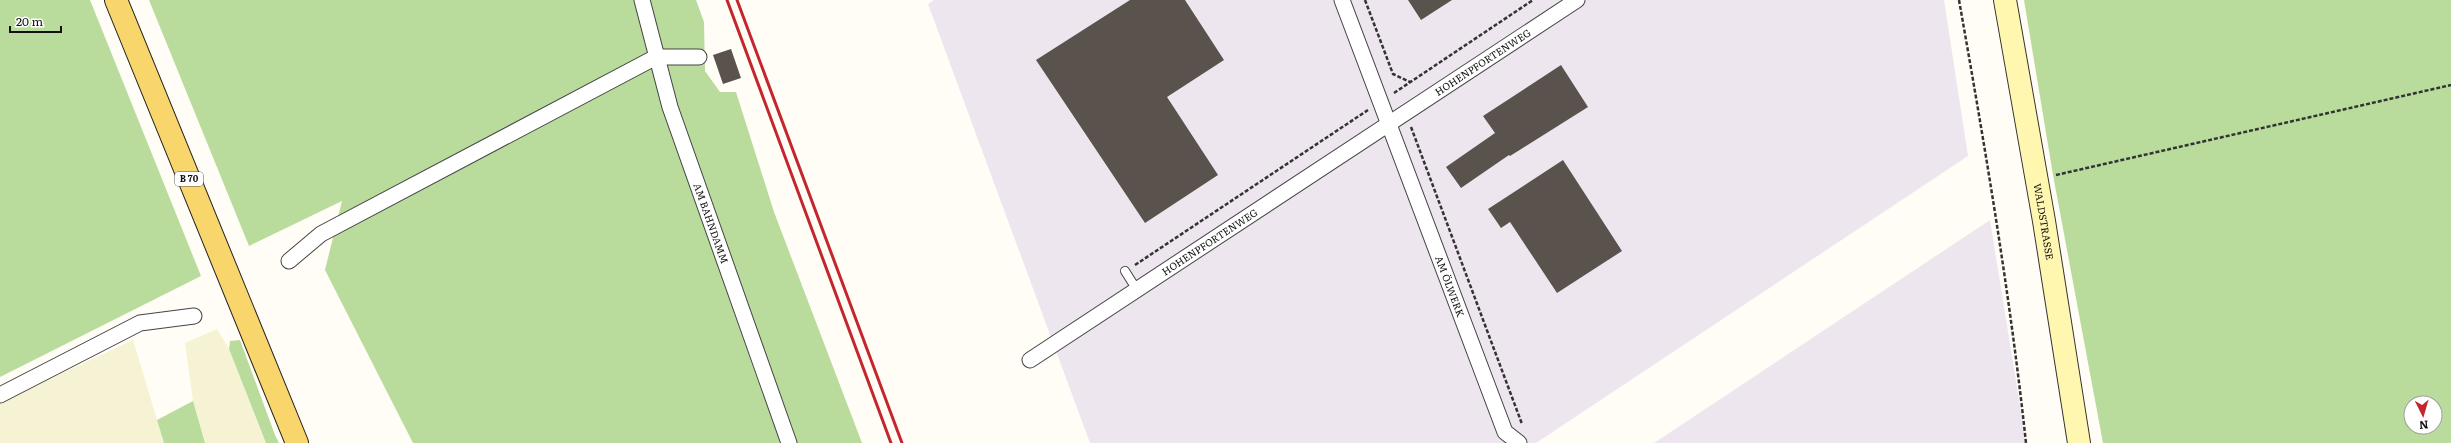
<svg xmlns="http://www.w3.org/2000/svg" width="2451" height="443" viewBox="0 0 2451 443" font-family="Literata,serif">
<rect width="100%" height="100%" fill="#fffdf5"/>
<!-- industrial -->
<g fill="#eee6ef">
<path d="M934 0H1944L1968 156 1536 443H1090L928 4Z"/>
<path d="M1990 220 2026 443H1654Z"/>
</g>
<!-- farmland -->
<g fill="#f6f3d4">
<path d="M217 329 229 349 266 443H205L193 401 185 343Z"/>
<path d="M133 340 164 443H0V402Z"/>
</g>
<!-- forest -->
<g fill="#b9dc9c" fill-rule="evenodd">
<path d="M0 0H90L201 276 0 377Z"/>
<path d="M149 0H696L704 22 705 71 720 92H736L774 212 862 443H413L325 270 342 201 249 246Z"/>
<path d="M2024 0H2451V443H2103L2053 175ZM2411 403H2435V427H2411Z"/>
<path d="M240 340 275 435 279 443H266L229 349 230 341Z"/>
<path d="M193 401 205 443H164L157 420Z"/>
</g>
<!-- building -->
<g fill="#5a524d">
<path d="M1130 0H1185L1224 60 1167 97 1218 175 1145 223 1036 60Z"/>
<path d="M1408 0H1452L1421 20Z"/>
<path d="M731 49 741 78 723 84 713 55Z"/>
<path d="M1561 65 1588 107 1510 156 1509 155 1461 188 1446 167 1495 133 1483 116Z"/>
<path d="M1563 160 1622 251 1557 293 1510 222 1501 228 1488 209Z"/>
</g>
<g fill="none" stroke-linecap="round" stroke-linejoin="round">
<!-- lane casing -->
<g stroke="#444" stroke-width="10">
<path id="lane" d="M1125 271 1137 290"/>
</g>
<!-- street casing -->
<g stroke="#444" stroke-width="17">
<g id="street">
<path id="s1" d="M642 0 670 107 789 443"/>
<path id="s2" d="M1342 0 1505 432 1519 443"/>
<path d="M289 261 321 234 656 57H699"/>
<path id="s3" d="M1030 360 1577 0"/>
<path d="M0 395 140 323 194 316"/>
</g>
</g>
<!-- secondary casing -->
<g stroke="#333" stroke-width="24">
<g id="secondary">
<path id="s4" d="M2005 0 2044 221 2079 443"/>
</g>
</g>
<!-- primary casing -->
<g stroke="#222" stroke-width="24">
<path id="primary" d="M116 0 297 443"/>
</g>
<!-- path -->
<g stroke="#333" stroke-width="2.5" stroke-dasharray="4 2" stroke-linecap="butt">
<path d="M1365 0 1393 74 1410 82"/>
<path d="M1959 0C1985 147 2010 294 2026 443"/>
<path d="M1394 93 1533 0"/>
<path d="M1411 127 1522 424"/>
<path d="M2056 175 2451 85"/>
<path d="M1135 265 1368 110"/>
</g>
<!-- lane -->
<use href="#lane" stroke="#fff" stroke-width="8"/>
<!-- street -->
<use href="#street" stroke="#fff" stroke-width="15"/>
<!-- secondary -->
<use href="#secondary" stroke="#fff6b0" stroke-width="22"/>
<!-- primary -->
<use href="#primary" stroke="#f9d66b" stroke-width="22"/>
<!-- rail -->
<g stroke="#c4262e" stroke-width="3">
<path d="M727 0 891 443"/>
<path d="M737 0 902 443"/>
</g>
</g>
<g text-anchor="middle" stroke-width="4" stroke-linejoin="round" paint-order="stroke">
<!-- shield labels -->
<rect fill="#fff" stroke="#585858" stroke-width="1" x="175" y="172" width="28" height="14" rx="3"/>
<g font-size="9" font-weight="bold" fill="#111">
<text x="189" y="182">B 70</text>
</g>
<!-- street labels -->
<g font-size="10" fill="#111" stroke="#fff">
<text dy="4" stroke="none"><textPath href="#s3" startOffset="542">HOHENPFORTENWEG</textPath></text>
<text dy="4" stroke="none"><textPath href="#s4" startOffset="225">WALDSTRASSE</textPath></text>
<text dy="4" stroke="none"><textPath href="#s1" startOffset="234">AM BAHNDAMM</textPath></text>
<text dy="4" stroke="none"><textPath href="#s3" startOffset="215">HOHENPFORTENWEG</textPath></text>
<text dy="4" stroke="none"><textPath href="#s2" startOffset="306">AM ÖLWERK</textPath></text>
</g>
</g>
<!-- north arrow -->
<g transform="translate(2423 415) rotate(175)"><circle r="19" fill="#ffffff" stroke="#a0a0a0"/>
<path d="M0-3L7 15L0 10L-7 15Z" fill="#c4262e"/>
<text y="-6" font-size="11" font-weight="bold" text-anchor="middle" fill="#111111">N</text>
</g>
<!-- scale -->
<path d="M10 26v6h51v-6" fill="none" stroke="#111111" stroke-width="2"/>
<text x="16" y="26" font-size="12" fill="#111111" stroke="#ffffff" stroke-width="3" paint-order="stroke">20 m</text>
</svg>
